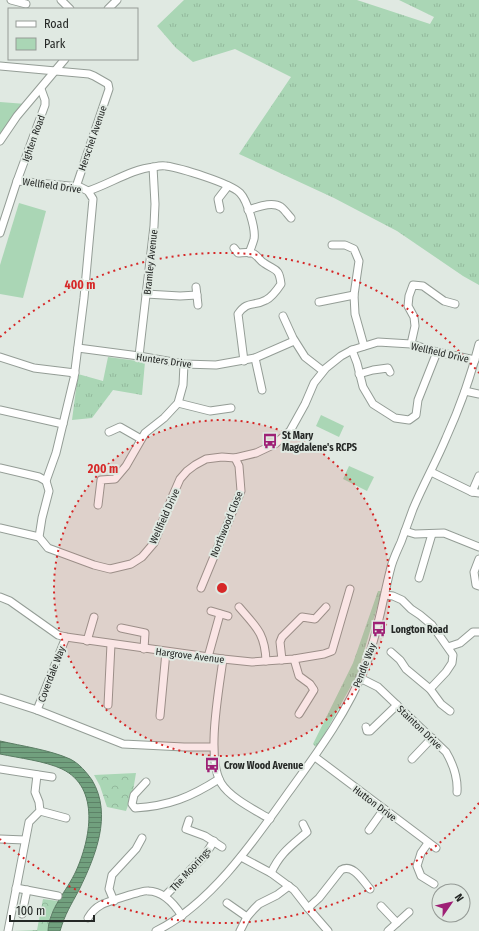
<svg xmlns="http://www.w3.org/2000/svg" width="479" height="931" viewBox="0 0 479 931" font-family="'Fira Sans Condensed',sans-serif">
<defs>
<pattern id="grass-tufts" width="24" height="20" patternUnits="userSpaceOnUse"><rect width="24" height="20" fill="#aad6b5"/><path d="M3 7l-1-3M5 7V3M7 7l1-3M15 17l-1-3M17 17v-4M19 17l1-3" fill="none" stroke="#92b89c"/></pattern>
<pattern id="forest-crowns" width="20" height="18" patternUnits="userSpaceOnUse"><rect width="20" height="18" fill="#aad6b5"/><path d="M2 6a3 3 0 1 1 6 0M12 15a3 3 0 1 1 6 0" fill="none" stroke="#92b89c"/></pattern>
<pattern id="water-rules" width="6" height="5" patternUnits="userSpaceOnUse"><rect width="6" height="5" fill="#71a07e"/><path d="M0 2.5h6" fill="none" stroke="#5d8267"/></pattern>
</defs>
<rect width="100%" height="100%" fill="#e0e9e2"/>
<!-- grass -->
<g fill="url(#grass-tufts)">
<path d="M184 0H357L430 24 434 17 399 0H479V285L463 276 397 231 334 198 239 154 291 77 235 49 193 62 176 48 157 26Z"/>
<path d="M108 357 145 362 142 395 113 390 92 418 72 420 78 374 103 381Z"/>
<path d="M378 591H382L357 675 317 748 313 744 353 663Z"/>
</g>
<!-- forest -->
<g fill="url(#forest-crowns)">
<path d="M136 773 133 791 126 811 107 807 100 786 94 775Z"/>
<path d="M43 899 58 901 50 916 48 931H14L37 930Z"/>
</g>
<!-- park -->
<g fill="#aad6b5">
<path d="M0 102 26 104 0 143Z"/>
<path d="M19 203 46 211 23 298 0 294V265Z"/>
<path d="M321 415 344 426 339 437 316 426Z"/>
<path d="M349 466 374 477 367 491 343 479Z"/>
</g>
<!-- water -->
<path fill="url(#water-rules)" stroke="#5a7c63" d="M0 741C22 746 50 750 70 759 80 764 86 772 92 780 113 815 95 857 79 890 71 905 65 914 60 931H48C49 908 67 891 76 871 90 840 101 788 62 769 45 761 19 758 0 754Z"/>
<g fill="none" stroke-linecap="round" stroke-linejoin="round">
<!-- minor casing -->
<g stroke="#949d96" stroke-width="9">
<g id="minor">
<path d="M11 0 26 4"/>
<path d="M61 0 70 9"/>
<path d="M108 9 117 0"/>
<path d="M0 66 89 74 94 76 108 84 109 89 76 187"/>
<path d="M0 141 17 116 65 59"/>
<path d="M17 181 80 187 88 191 93 199 84 298 74 378 56 453 46 481 49 491 42 518 39 537 48 548 94 565 110 569 131 564 142 557 154 543 173 495 180 479 187 471 195 465 206 459 222 457 235 458 256 453 275 444 290 431 305 404 314 383 326 368 341 356 352 350 378 342 411 344 437 352 475 360"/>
<path d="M88 191C110 184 131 169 154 167 158 166 162 165 166 166 180 168 230 183 240 193 247 200 256 229 254 239 253 243 251 248 249 253"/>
<path d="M220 209 218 199 228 186"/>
<path d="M248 210C258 207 272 201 281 207 285 210 288 215 291 218"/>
<path d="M0 233 17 181 45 105V100L41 89"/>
<path d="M332 245H345L354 249 359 261 354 295 355 314 364 346"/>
<path d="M234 248 238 253C242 253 250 251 254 254 258 256 260 261 264 263 275 271 279 267 281 284 277 290 272 297 266 300 253 307 248 300 238 314L244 361"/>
<path d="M196 287 198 305"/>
<path d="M146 294 180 296 197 295"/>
<path d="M319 302 354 295"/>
<path d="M283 316 293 338 305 357 323 371"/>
<path d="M411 344 415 326 414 317 408 306 409 296 413 285 423 286 444 301 455 304"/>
<path d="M78 348 139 356 184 364 216 365 255 358 294 341"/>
<path d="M352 350 357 363 363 387 373 404 395 418 409 420 416 415 418 400 437 352"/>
<path d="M139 356 154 226 155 204 153 167"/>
<path d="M0 357 34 368 75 373"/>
<path d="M255 358 262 390"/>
<path d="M359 374 373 370 388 368 390 372"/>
<path d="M465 391 479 394"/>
<path d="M178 403 210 411 231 408"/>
<path d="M0 410 63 424"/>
<path d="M109 432 120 427 141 439"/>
<path d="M0 468 39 477 46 481"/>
<path d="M431 472 472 492 479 493"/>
<path d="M472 492 479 476"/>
<path d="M98 505 101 480 115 479 126 466 145 433 164 418 178 403 183 385 184 364"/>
<path d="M0 528 39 537"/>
<path d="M405 531 415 534 444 533 479 547"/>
<path d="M479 559 474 572 476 585 479 586"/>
<path d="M419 578 432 534"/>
<path d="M201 588 241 491 239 466 235 458"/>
<path d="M385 595 393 596 402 600 411 609 420 615 432 625 453 655 452 663 446 672 430 689"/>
<path d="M0 597 10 601 58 635 66 637 223 659 252 662 294 659 324 654 332 651 350 589"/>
<path d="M239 607C256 627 265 633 266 661"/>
<path d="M211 611 228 616"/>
<path d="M121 628 145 633 144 649"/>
<path d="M87 641 94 617"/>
<path d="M448 647 460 643 473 632H479"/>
<path d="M391 652 400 660 406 669 430 689 441 704 450 711"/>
<path d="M208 657 220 614"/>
<path d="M223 659C219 690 206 757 221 783 230 798 255 810 270 819"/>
<path d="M294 659 299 676 310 684 314 690 299 714"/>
<path d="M282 660 280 642 282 637 302 617 315 619 326 607"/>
<path d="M360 678 378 687 446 752C453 764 458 778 457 792"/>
<path d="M0 698 37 710 123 744 184 747H213"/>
<path d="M108 705 111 644"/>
<path d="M37 710 66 637"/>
<path d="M160 716 166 652"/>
<path d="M366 727 367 731H370L397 705"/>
<path d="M315 757 436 848"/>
<path d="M412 759 432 738"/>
<path d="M0 769 52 777"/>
<path d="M146 782 134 795 132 804 135 808C169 806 191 797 219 779"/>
<path d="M40 811 66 818"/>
<path d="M189 820 186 829 205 836 222 847"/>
<path d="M369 830 384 809"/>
<path d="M0 839 25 840"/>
<path d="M428 843 421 853 417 866 421 876 434 884"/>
<path d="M241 857 271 873 294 890 308 908 328 931"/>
<path d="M271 873C280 853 291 846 307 832L303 824"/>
<path d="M16 888 58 896"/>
<path d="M165 896 205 855 214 841"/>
<path d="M114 901 109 889 112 875 136 849 142 838"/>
<path d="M227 903 247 917"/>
<path d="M381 906 397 923"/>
<path d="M308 908 319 898 341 870C353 863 363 881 370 889"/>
<path d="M22 914 27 890"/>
<path d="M88 918C91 913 95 908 101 905 106 902 144 890 148 891 164 891 175 905 182 916"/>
<path d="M8 931 29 822 40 811 39 802 35 792 37 775"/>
<path d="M156 931C210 905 254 841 288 793 317 753 347 713 365 667 377 636 382 603 390 571 392 561 397 551 401 542 405 531 409 520 413 509 423 485 436 462 446 438 460 407 471 376 479 344"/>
<path d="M240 931 247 917 254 909 259 904 277 895 289 886"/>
<path d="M388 931 409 912"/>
</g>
</g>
<!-- minor -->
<use href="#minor" stroke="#fff" stroke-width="7"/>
</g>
<!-- distance rings -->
<circle cx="222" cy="588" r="168" fill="#d62828" fill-opacity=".12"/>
<g fill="none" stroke="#d62828" stroke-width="2" stroke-dasharray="2 4">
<circle cx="222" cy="588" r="168"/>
<path d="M479 803A335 335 0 0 1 0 839M0 337A335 335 0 0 1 479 373"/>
</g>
<!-- icons -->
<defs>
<g id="bus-bare" transform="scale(1.2)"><path d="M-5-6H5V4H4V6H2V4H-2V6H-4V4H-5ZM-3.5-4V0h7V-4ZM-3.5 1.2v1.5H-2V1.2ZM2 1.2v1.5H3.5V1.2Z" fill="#9e2075" stroke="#e0e9e2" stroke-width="2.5" paint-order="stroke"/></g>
</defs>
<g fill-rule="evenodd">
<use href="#bus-bare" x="270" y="441"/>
<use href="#bus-bare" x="379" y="629"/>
<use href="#bus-bare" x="212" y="765"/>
</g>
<g text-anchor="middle" stroke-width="4" stroke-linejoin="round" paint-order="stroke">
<!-- street labels -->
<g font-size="10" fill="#242725" stroke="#e0e9e2">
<text transform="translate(33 138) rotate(-70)" y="4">Ighten Road</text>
<text transform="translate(92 138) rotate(-71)" y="4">Herschel Avenue</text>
<text transform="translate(52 185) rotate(8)" y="4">Wellfield Drive</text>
<text transform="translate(150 262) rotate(-84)" y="4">Bramley Avenue</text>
<text transform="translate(440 352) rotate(13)" y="4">Wellfield Drive</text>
<text transform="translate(164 360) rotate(8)" y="4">Hunters Drive</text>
<text transform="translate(164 516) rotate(-66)" y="4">Wellfield Drive</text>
<text transform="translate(226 524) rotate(-68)" y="4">Northwood Close</text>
<text transform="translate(190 655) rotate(7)" y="4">Hargrove Avenue</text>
<text transform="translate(364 665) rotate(-69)" y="4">Pendle Way</text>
<text transform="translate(51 674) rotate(-69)" y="4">Coverdale Way</text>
<text transform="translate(420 727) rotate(44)" y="4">Stainton Drive</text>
<text transform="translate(375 803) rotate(37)" y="4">Hutton Drive</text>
<text transform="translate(190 869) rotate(-48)" y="4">The Moorings</text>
</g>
<!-- poi labels -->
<g font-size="10" font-weight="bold" fill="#242725" stroke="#e0e9e2" text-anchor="start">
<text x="282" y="439">St Mary<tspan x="282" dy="12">Magdalene's RCPS</tspan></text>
<text x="391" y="633">Longton Road</text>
<text x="224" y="769">Crow Wood Avenue</text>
</g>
</g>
<circle cx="222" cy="588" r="6" fill="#d62828" stroke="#e0e9e2" stroke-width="2"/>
<g font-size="12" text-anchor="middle" font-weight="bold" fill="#d62828" stroke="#e0e9e2" stroke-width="4" stroke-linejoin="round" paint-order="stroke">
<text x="80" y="289">400 m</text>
<text x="103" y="473">200 m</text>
</g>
<!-- legend -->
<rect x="8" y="8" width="130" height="52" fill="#e0e9e2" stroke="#959b96"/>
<rect x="16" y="21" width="20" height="6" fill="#ffffff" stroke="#959b96"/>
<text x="44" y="28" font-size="12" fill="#242725">Road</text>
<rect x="16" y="38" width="20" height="12" fill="#aad6b5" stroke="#959b96"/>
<text x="44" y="48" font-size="12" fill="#242725">Park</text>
<!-- north arrow -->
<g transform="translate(451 903) rotate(56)"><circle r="19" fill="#e0e9e2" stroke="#959b96"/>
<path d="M0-3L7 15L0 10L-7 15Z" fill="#9e2075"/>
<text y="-6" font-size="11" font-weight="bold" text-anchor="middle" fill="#242725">N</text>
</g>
<!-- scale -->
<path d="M10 915v6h84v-6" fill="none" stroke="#242725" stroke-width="2"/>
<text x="16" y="915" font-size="12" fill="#242725" stroke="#e0e9e2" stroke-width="3" paint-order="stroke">100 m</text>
</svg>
